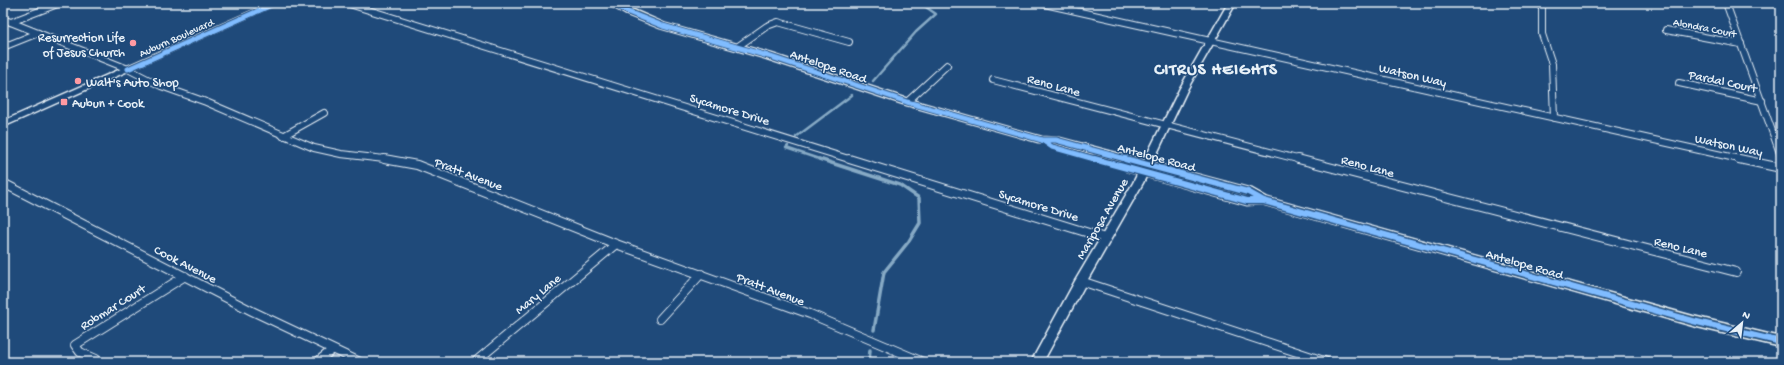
<svg xmlns="http://www.w3.org/2000/svg" width="1784" height="365" viewBox="0 0 1784 365" font-family="'Gochi Hand',sans-serif">
<rect width="100%" height="100%" fill="#1f4a7a"/>
<filter id="ink" filterUnits="userSpaceOnUse"><feTurbulence type="fractalNoise" baseFrequency=".025" numOctaves="2"/><feDisplacementMap in="SourceGraphic" scale="8" xChannelSelector="R" yChannelSelector="G"/><feConvolveMatrix kernelMatrix="1 2 1 2 8 2 1 2 1" color-interpolation-filters="sRGB"/></filter>
<g filter="url(#ink)">
<g fill="none" stroke-linecap="round" stroke-linejoin="round">
<!-- stream-far1 -->
<g stroke="#87aac5" stroke-width="2.5">
<path d="M873 81 916 32 936 14 920 3"/>
<path d="M796 137 852 95"/>
<path d="M788 146 786 148 822 160"/>
</g>
<!-- stream -->
<g stroke="#87aac5" stroke-width="3.5">
<path d="M819 159 900 185 919 198 920 223 909 241 884 272 874 330"/>
<path d="M869 362 870 350"/>
</g>
<!-- street-far1 casing -->
<g stroke="#e8f1f8" stroke-width="8">
<g id="street-far1">
<path d="M346 3 852 160"/>
<path d="M1040 3 1744 160"/>
<path d="M1542 3V34L1552 64 1554 118"/>
<path d="M1726 3 1781 156"/>
<path d="M3 19 128 69 161 86 206 102 314 148 341 154 393 160"/>
<path d="M11 22 60 3"/>
<path d="M1666 30 1741 44"/>
<path d="M3 47 38 33"/>
<path d="M737 47 767 26 778 22 849 42"/>
<path d="M993 80 1301 160"/>
<path d="M1679 83 1762 101"/>
<path d="M907 102 947 65"/>
<path d="M283 136 324 113"/>
</g>
</g>
<!-- street casing -->
<g stroke="#e8f1f8" stroke-width="10">
<g id="street">
<path d="M384 159 417 165 616 244 810 314 923 362"/>
<path d="M849 159 1105 238"/>
<path d="M1298 159 1736 272"/>
<path d="M1739 159 1781 168"/>
<path d="M3 183 252 311 360 362"/>
<path d="M1081 281 1327 362"/>
<path d="M660 319 701 274"/>
<path d="M96 359 80 352 75 345 185 276"/>
<path d="M317 362 332 350"/>
<path d="M475 362 616 244"/>
</g>
</g>
<!-- secondary casing -->
<g stroke="#e8f1f8" stroke-width="3">
<g id="secondary">
<path d="M270 3H280L3 127V121Z"/>
<path d="M1228 3H1236L1188 88 1143 183 1087 281 1043 362H1031L1075 281 1133 183 1180 88Z"/>
</g>
</g>
<!-- primary casing -->
<g stroke="#e8f1f8" stroke-width="3">
<path id="primary" d="M606 3H618L666 24 772 54 911 100 1042 137 1060 138 1252 189 1268 198 1693 316 1781 337V347L1693 326 1262 204 1247 205 1126 171 1124 169 1126 167 1130 165 1248 197 1244 195 1056 143 1038 142 903 104 764 58 660 28 625 14Z"/>
</g>
<!-- street-far1 -->
<use href="#street-far1" stroke="#1f4a7a" stroke-width="6"/>
<!-- street -->
<use href="#street" stroke="#1f4a7a" stroke-width="8"/>
<!-- secondary -->
<use href="#secondary" fill="#1f4a7a" fill-rule="evenodd"/>
<!-- primary -->
<use href="#primary" fill="#6b7f7c" fill-rule="evenodd"/>
<!-- cycleway-far1 casing -->
<g stroke="#1f4a7a" stroke-width="7">
<g id="cycleway-far1">
<path d="M611 3 628 12 663 26 768 56 907 102 1042 140H1056L1129 160"/>
<path d="M128 69 276 3"/>
<path d="M1042 140 1052 147 1098 160"/>
</g>
</g>
<!-- cycleway casing -->
<g stroke="#1f4a7a" stroke-width="9">
<g id="cycleway">
<path d="M1094 159 1247 201H1263"/>
<path d="M1125 159 1248 192 1264 201 1693 321 1781 342"/>
</g>
</g>
<!-- cycleway-far1 -->
<use href="#cycleway-far1" stroke="#80bcff" stroke-width="5"/>
<!-- cycleway -->
<use href="#cycleway" stroke="#80bcff" stroke-width="6"/>
</g>
</g>
<!-- markers -->
<g fill="#ff9aa2" stroke="#1f4a7a" stroke-width="1.5">
<circle cx="133" cy="43" r="4"/>
<circle cx="78" cy="81" r="4"/>
<rect x="60" y="98" width="8" height="8" rx="2"/>
</g>
<g text-anchor="middle" stroke-width="3" stroke-linejoin="round" paint-order="stroke">
<!-- far-street labels -->
<g font-size="11" fill="#e8f1f8" stroke="#1f4a7a">
<text transform="translate(1705 27) rotate(11)" y="4">Alondra Court</text>
<text transform="translate(176 37) rotate(-24)" y="4">Auburn Boulevard</text>
</g>
<!-- poi labels -->
<g font-size="13" fill="#e8f1f8" stroke="#1f4a7a" text-anchor="start">
<text x="125" y="41" text-anchor="end">Resurrection Life<tspan x="125" dy="15">of Jesus Church</tspan></text>
<text x="86" y="86">Walt's Auto Shop</text>
<text x="72" y="107">Aubun + Cook</text>
</g>
<!-- street labels -->
<g font-size="13" fill="#e8f1f8" stroke="#1f4a7a">
<text transform="translate(829 65) rotate(19)" y="5">Antelope Road</text>
<text transform="translate(1413 74) rotate(13)" y="5">Watson Way</text>
<text transform="translate(1723 80) rotate(12)" y="5">Pardal Court</text>
<text transform="translate(1054 84) rotate(15)" y="5">Reno Lane</text>
<text transform="translate(730 108) rotate(17)" y="5">Sycamore Drive</text>
<text transform="translate(1729 144) rotate(12)" y="5">Watson Way</text>
<text transform="translate(1157 156) rotate(15)" y="5">Antelope Road</text>
<text transform="translate(1368 165) rotate(15)" y="5">Reno Lane</text>
<text transform="translate(469 173) rotate(21)" y="5">Pratt Avenue</text>
<text transform="translate(1039 204) rotate(17)" y="5">Sycamore Drive</text>
<text transform="translate(1101 218) rotate(-60)" y="5">Mariposa Avenue</text>
<text transform="translate(1681 246) rotate(14)" y="5">Reno Lane</text>
<text transform="translate(186 263) rotate(27)" y="5">Cook Avenue</text>
<text transform="translate(1525 263) rotate(16)" y="5">Antelope Road</text>
<text transform="translate(771 288) rotate(21)" y="5">Pratt Avenue</text>
<text transform="translate(537 293) rotate(-40)" y="5">Mary Lane</text>
<text transform="translate(112 306) rotate(-32)" y="5">Robmar Court</text>
</g>
<!-- district labels -->
<g font-size="17" font-weight="bold" letter-spacing="1" fill="#e8f1f8" stroke="#1f4a7a">
<text x="1216" y="74">CITRUS HEIGHTS</text>
</g>
</g>
<!-- margin -->
<rect width="1784" height="365" fill="none" stroke="#1f4a7a" stroke-width="16"/>
<rect x="8" y="8" width="1768" height="349" fill="none" stroke="#e8f1f8" stroke-width="1.5" filter="url(#ink)"/>
<!-- north arrow -->
<g transform="translate(1742 323) rotate(28)" stroke="#1f4a7a" stroke-width="3" paint-order="stroke">
<path d="M0-3L7 15L0 10L-7 15Z" fill="#e8f1f8"/>
<text y="-6" font-size="11" font-weight="bold" text-anchor="middle" fill="#e8f1f8">N</text>
</g>
</svg>
